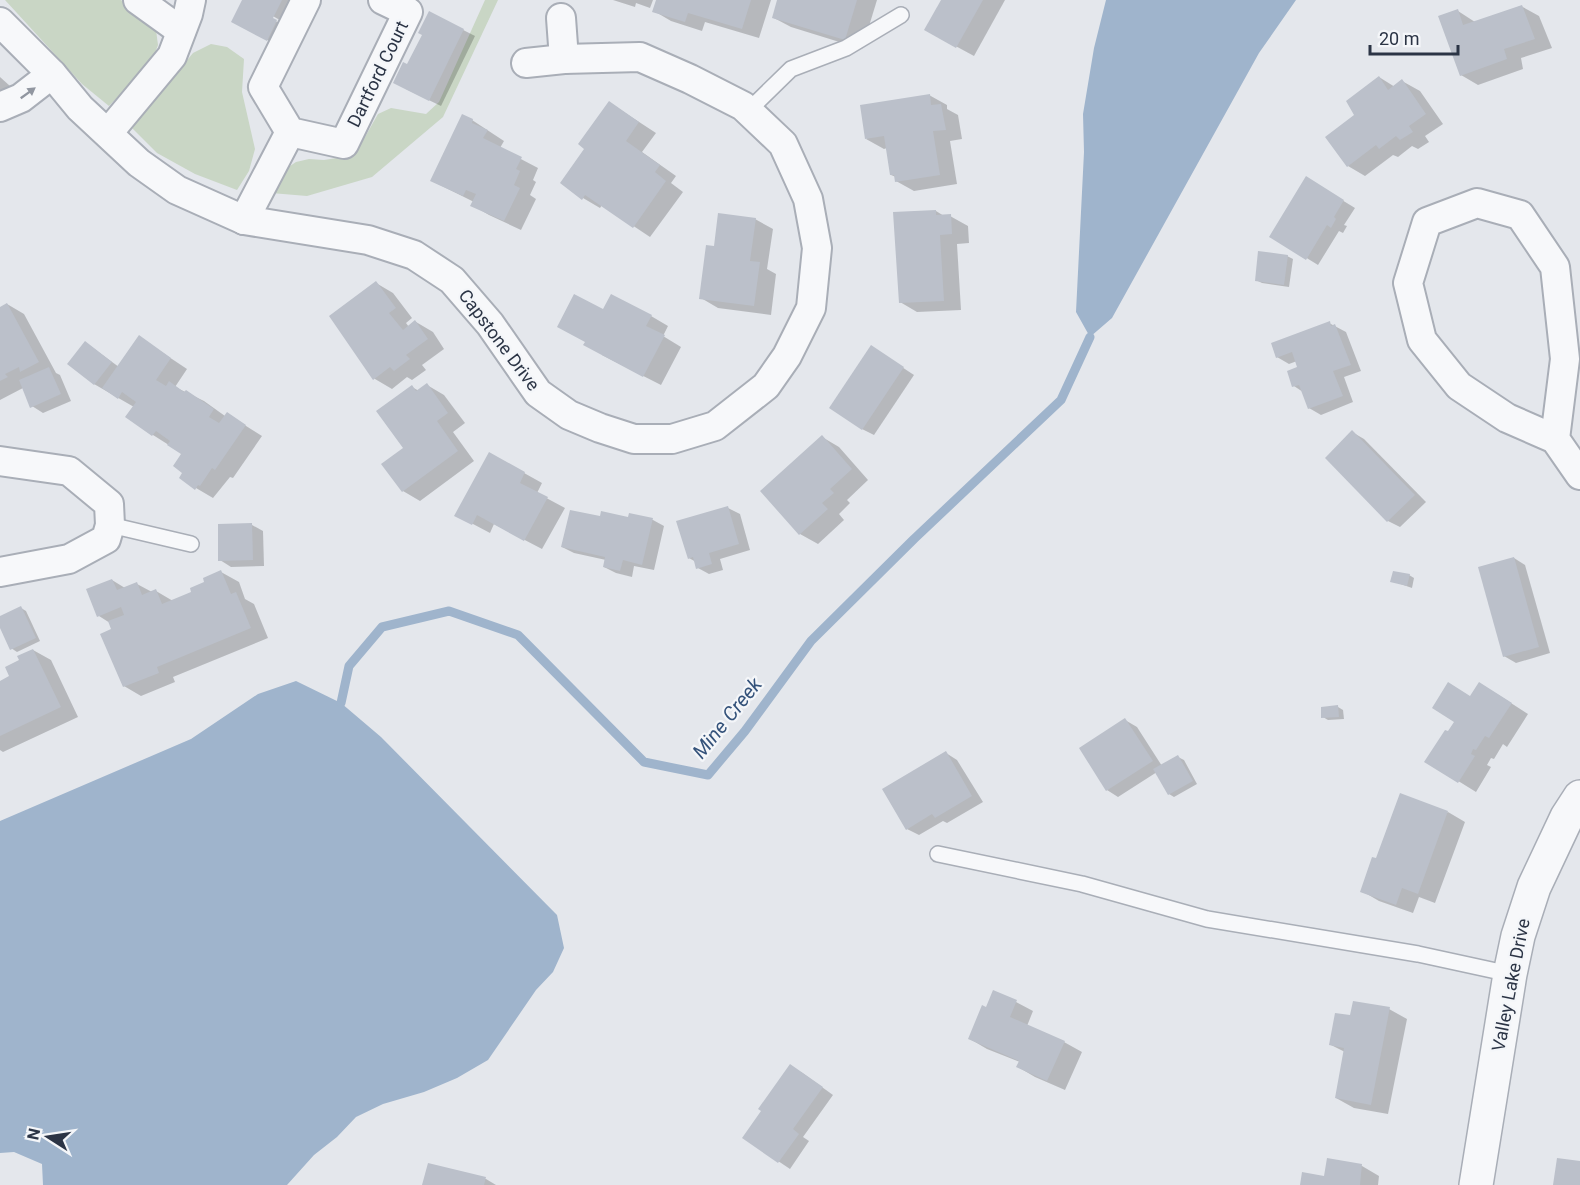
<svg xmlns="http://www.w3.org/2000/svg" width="1580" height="1185" viewBox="0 0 1580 1185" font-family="Roboto,sans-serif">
<rect width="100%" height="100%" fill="#e4e7ec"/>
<!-- green -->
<g fill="#c9d6c5">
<path d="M5 0H121L156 30 158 45 152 61 109 106 82 84Z"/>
<path d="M485 0H498L443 117 372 177 307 196 271 193 281 172 296 162 309 159 324 160 343 157 361 144 378 114 391 108 426 114 439 102Z"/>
<path d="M211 44 227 47 244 59 242 92 255 149 249 171 237 190 195 174 157 153 132 128 193 53Z"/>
</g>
<!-- water -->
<g fill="#9fb4cc">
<path d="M1106 0H1296L1259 53 1112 318 1090 337 1076 312 1084 152 1083 114 1094 48Z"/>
<path d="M296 681 341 703 381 737 557 915 564 948 553 972 536 990 488 1060 457 1078 424 1092 383 1104 356 1117 337 1137 314 1155 287 1185H43L42 1164 14 1152 0 1153V821L191 739 258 694Z"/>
</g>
<!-- shadow -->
<g fill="#0003">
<path d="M244 0H296L285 23 271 15 270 18 288 28 279 46 244 28Z"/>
<path d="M613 0H653L650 8 636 3 635 7Z"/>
<path d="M658 0H771L759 38 705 22 702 31 671 21 654 11Z"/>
<path d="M779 0H877L862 49 791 27 774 18Z"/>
<path d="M943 0H1005L974 56 926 30Z"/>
<path d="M1521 6 1539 16 1552 48 1521 58 1523 69 1478 85 1461 75 1458 11 1475 22Z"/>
<path d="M430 13 475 36 441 106 406 89Z"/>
<path d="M0 77 10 86 2 94 0 93Z"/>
<path d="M1379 77 1395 87 1402 81 1420 91 1443 124 1425 136 1429 142 1418 149 1412 146 1398 157 1393 155 1365 176 1348 166 1356 115Z"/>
<path d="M929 95 947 105V109L958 115 962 139 950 141 957 184 914 191 896 181V177L891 175 887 148 884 149 866 139Z"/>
<path d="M610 103 656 133 642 152 676 176 671 183 683 192 650 237 602 205 600 208 583 198 562 183 586 149Z"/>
<path d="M472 120 504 141 500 148 538 168 533 180 536 182 530 195 536 199 521 230 489 215 472 205 474 202 432 181Z"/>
<path d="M1306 178 1355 208 1344 225 1347 226 1343 233 1339 231 1318 265 1271 236Z"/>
<path d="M936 211 944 216H950L968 226 969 243 957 244 961 310 917 312 900 302Z"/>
<path d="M755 219 773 229 767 269 776 274 771 315 718 308 701 298 715 248Z"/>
<path d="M1287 256 1293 259 1289 287 1262 283 1256 280Z"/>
<path d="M376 283 393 293 412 318 406 323 409 327 416 322 433 332 444 349 422 365 426 370 412 380 407 377 392 389 375 379 331 317Z"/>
<path d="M7 304 24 314 56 373 60 375 71 401 43 413 32 406 23 388 0 400V308Z"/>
<path d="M604 311 651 316 668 326 663 336 681 347 661 385 602 355Z"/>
<path d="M1329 323 1346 332 1361 371 1344 377 1353 402 1321 415 1309 408 1303 392 1294 386 1299 368 1297 361 1289 364 1277 357Z"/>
<path d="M139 337 187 369 175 387 204 401 225 416 227 414 262 436 233 478 230 477 213 498 196 488 184 473 183 454 153 435 134 407 94 384 86 343 119 367Z"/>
<path d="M882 354 914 375 874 435 862 429Z"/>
<path d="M427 385 444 395 465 423 453 432 474 461 420 501 403 491 405 449 412 387 419 391Z"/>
<path d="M1352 432 1364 439 1426 502 1400 527 1388 521Z"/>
<path d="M822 437 839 447 868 480 847 500 850 503 839 514 844 520 818 544 800 534 762 492Z"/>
<path d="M490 454 542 483 537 493 565 508 542 549 494 524 490 533 456 515Z"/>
<path d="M728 508 740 514 750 550 720 559 723 570 709 574 698 568 696 562 689 558Z"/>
<path d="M631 515 653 520 664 526 654 570 634 566 632 577 616 573 604 567 606 560 574 553 562 547 601 518 629 519Z"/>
<path d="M252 525 263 531 264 566 231 567 220 560Z"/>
<path d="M1514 558 1525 565 1550 653 1516 663 1504 656Z"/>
<path d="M221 572 239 582 245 599 254 604 268 638 173 677 175 682 141 696 124 686 110 623 99 616 112 580 125 588 137 584 152 592 156 591 173 601 193 592Z"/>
<path d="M1409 575 1414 578 1412 588 1392 581Z"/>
<path d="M21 608 26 611 40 641 17 652 11 648 0 624V618Z"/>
<path d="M33 650 51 660 78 717 3 752 0 750V683L11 677 21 661Z"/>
<path d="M1497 694 1528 714 1507 747 1503 744 1494 759 1491 758 1487 765 1491 767 1476 792 1426 761 1448 733 1471 697Z"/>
<path d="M1338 707 1343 710 1344 719 1328 720 1323 717Z"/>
<path d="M1125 720 1137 727 1162 766 1178 757 1184 760 1197 784 1174 797 1169 794 1157 772 1118 797 1107 790Z"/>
<path d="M946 753 957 760 983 802 947 823 943 821 919 835 907 829Z"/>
<path d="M1448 812 1465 822 1435 903 1419 897 1413 913 1379 901 1362 891 1377 860Z"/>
<path d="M1016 1002 1033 1011 1027 1026 1064 1042 1082 1052 1065 1090 1035 1077 1018 1067 1020 1062 987 1049 970 1039 987 1009Z"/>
<path d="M1389 1009 1407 1019 1388 1114 1354 1108 1336 1098 1345 1052 1331 1045 1351 1017Z"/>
<path d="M801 1072 833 1095 803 1137 809 1141 790 1169 744 1138Z"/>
<path d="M1328 1160 1362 1166 1379 1176 1378 1185H1302L1325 1178Z"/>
<path d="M486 1179 496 1185H424Z"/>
</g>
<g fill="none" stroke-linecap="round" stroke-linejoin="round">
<!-- stream -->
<path stroke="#9fb4cc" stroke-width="9" d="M341 703 349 666 382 627 449 611 518 635 644 762 708 775 745 731 811 641 914 539 1061 400 1090 337"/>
</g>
<!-- building -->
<g fill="#bbc0ca">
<path d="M242 0H282L273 18 277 20 267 41 231 22Z"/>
<path d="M656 0H751L742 29 688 13 685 22 652 12Z"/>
<path d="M777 0H857L845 40 772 18Z"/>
<path d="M941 0H983L956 48 924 30Z"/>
<path d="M1522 5 1535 39 1504 49 1507 59 1460 76 1438 16 1458 9 1463 25Z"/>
<path d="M429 11 464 29 429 101 393 83 403 62 407 64 422 35 418 33Z"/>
<path d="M1379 76 1388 90 1402 79 1426 114 1409 126 1413 132 1400 140 1396 136 1379 149 1376 145 1347 167 1325 137 1354 115 1346 101Z"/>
<path d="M930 94 931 105 941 104 946 130 933 131 940 175 895 182 894 175H890L884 136 865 139 860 105Z"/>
<path d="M609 101 639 122 626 141 660 165 655 172 666 181 633 228 585 195 582 200 560 183 584 149 578 144Z"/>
<path d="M462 114 473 119 472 123 488 130 483 138 522 157 516 169 520 171 514 185 520 188 504 221 470 206 476 194 466 190 463 196 430 181Z"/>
<path d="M1306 176 1344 200 1334 217 1336 219 1331 228 1327 225 1306 260 1269 237Z"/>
<path d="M936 210V215L951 214 952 234 940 235 944 301 899 303 893 212Z"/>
<path d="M718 213 756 218 750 261 760 262 754 306 699 299 706 245 714 246Z"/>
<path d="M1258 251 1288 255 1284 285 1255 281Z"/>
<path d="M376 281 396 308 389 313 403 330 415 320 428 339 406 355 410 359 394 371 390 367 373 380 329 316Z"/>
<path d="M574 294 603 309 611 294 652 315 646 326 665 335 643 377 583 345 585 342 557 327Z"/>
<path d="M7 303 39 362 20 372 19 367 5 374 8 377 0 381V307Z"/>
<path d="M1330 321 1331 326 1335 324 1351 365 1333 371 1343 396 1308 409 1299 385 1292 387 1287 371 1297 367 1292 352 1276 358 1271 343Z"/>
<path d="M139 335 171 358 156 380 166 386 169 381 184 392 186 390 214 409 209 417 219 423 227 412 246 425 215 470 212 468 200 486 198 485 195 490 179 478 182 473 173 466 181 454 167 445 170 441 156 431 152 436 125 417 136 402 122 392 118 399 102 388Z"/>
<path d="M85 341 112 362 94 385 67 364Z"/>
<path d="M871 345 904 367 862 430 829 408Z"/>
<path d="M49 367 61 394 30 408 19 380Z"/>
<path d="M427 383 448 413 437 421 458 451 402 492 381 464 403 448 376 411 412 385 416 391Z"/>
<path d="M1352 430 1415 495 1387 522 1325 458Z"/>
<path d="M822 435 852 469 830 489 834 493 822 503 828 509 799 535 760 491Z"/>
<path d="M489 452 525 472 520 483 548 497 524 541 477 515 472 525 454 516Z"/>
<path d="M728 506 739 544 709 553 712 564 696 569 693 557 688 559 676 521Z"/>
<path d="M570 510 600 516 601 511 628 517 629 513 653 518 642 565 623 560 620 571 603 567 605 557 561 547Z"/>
<path d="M252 523 253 560 218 561V524Z"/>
<path d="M1514 557 1539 647 1503 657 1478 567Z"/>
<path d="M221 570 231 594 236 592 251 628 157 667 159 673 123 687 100 634 111 629 108 621 124 615 121 607 97 617 86 589 112 579 117 590 137 582 142 595 156 589 162 604 191 592 190 588 204 582 203 578Z"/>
<path d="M1393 571 1410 574 1407 586 1390 582Z"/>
<path d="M21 606 36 638 10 650 0 628V616Z"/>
<path d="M33 649 61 707 0 736V681L9 676 5 667 19 660 17 656Z"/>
<path d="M1448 682 1470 696 1479 682 1512 703 1489 738 1485 736 1476 750 1473 749 1471 754 1475 756 1458 783 1424 762 1445 730 1448 731 1454 722 1432 708Z"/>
<path d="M1338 705 1339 717 1321 718V707Z"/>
<path d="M1125 718 1153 761 1106 791 1079 748Z"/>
<path d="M946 751 972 796 935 818 932 814 906 830 882 789Z"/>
<path d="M1178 755 1193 781 1168 795 1153 769Z"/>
<path d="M1400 793 1448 811 1418 894 1402 888 1396 905 1360 892 1372 857 1376 858Z"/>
<path d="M993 990 1017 1000 1010 1017 1065 1041 1047 1081 1016 1067 1019 1061 968 1039 982 1005 986 1007Z"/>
<path d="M1353 1001 1390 1007 1371 1105 1335 1098 1344 1048 1329 1045 1335 1013 1350 1015Z"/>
<path d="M790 1064 823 1087 793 1129 799 1134 778 1163 742 1138 761 1111 758 1109Z"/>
<path d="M1327 1158 1362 1164 1360 1185H1300L1302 1172 1324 1176Z"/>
<path d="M1557 1158 1580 1161V1185H1553Z"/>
<path d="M428 1163 486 1177 484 1185H422Z"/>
</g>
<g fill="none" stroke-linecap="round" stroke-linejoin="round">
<!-- service casing -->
<g stroke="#a9aeb7" stroke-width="18">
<g id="service">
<path d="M748 111 791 69 846 48 901 15"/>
<path d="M110 525 191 544"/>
<path d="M938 854 1082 884 1207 919 1418 954 1510 974"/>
</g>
</g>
<!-- minor casing -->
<g stroke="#a9aeb7" stroke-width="32">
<g id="minor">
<path d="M138 0 181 31"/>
<path d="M306 0 263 87 290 132 344 144 408 12 383 0"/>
<path d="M561 18 564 59"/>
<path d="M0 22 52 74 80 108 139 163 177 190 244 220 368 240 414 255 452 280 490 324 538 393 569 415 600 428 634 439H672L715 426 766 386 787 356 811 308 817 248 808 199 783 144 743 106 690 79 640 57 564 59 526 63"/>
<path d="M0 107 21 98 52 74"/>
<path d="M108 133 172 56 188 14 191 0"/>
<path d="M244 220 290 132"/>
<path d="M1555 439 1565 359 1555 267 1520 215 1477 203 1427 222 1408 283 1422 340 1459 386 1507 418 1555 439 1580 475"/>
<path d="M0 461 69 471 109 504 110 525 106 539 69 559 0 572"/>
</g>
</g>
<!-- tertiary casing -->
<g stroke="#a9aeb7" stroke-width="36">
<path id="tertiary" d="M1476 1185 1510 974 1518 936 1534 887 1567 817 1580 797"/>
</g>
<!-- service -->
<use href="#service" stroke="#f7f8fa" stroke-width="15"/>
<!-- minor -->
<use href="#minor" stroke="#f7f8fa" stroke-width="28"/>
<!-- tertiary -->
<use href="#tertiary" stroke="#f7f8fa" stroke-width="33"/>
</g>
<!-- one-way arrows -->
<defs><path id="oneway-solid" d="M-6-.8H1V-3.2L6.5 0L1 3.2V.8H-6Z" transform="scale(1.5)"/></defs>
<use fill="#9196a0" href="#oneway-solid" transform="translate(28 93) rotate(-36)"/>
<g text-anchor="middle" stroke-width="4.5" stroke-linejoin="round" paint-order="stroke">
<!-- street labels -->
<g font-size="18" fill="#2b3445" stroke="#f4f6f9">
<text transform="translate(378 74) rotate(-64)" y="6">Dartford Court</text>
<text transform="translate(499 340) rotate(53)" y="6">Capstone Drive</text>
<text transform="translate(1511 985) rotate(-79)" y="6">Valley Lake Drive</text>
</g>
<!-- water labels -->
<g font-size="20" font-style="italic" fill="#34527a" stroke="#f4f6f9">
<text transform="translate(727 718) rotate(-51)" y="7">Mine Creek</text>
</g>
</g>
<!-- north arrow -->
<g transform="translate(48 1137) rotate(282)" stroke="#f4f6f9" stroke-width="4.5" paint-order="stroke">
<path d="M0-4.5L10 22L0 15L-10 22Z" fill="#2b3445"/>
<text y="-9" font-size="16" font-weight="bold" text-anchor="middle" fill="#2b3445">N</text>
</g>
<!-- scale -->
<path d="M1370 45v9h88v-9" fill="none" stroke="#2b3445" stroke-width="3"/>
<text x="1379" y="45" font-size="18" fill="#2b3445" stroke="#f4f6f9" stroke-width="4.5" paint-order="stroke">20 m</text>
</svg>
